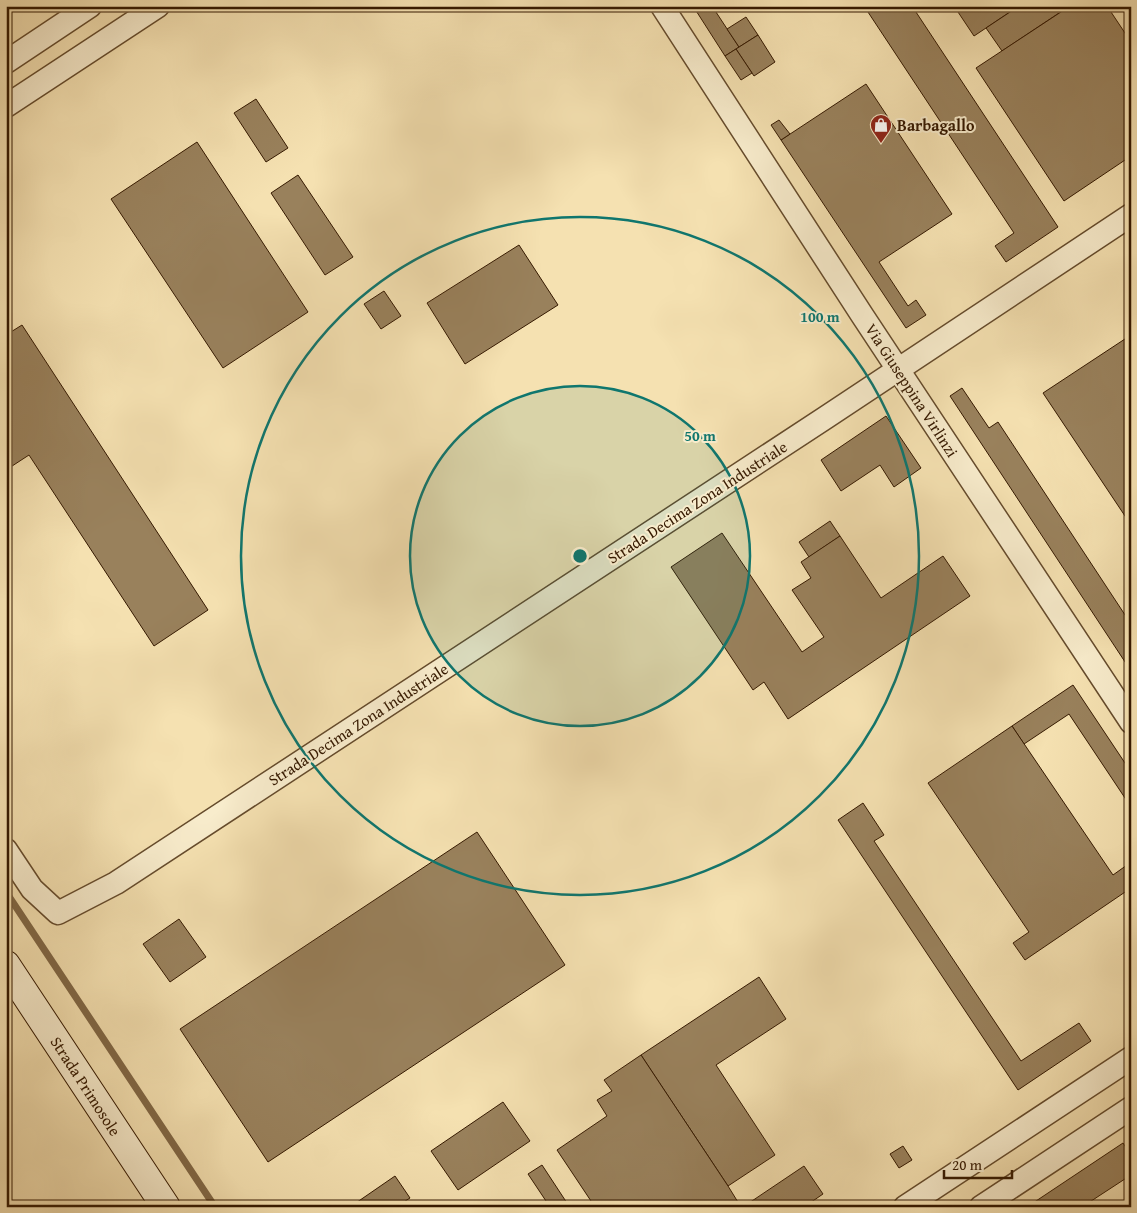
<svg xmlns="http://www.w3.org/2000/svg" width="1137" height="1213" viewBox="0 0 1137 1213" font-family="'Gentium Book Plus',serif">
<rect width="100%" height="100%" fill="#f5e1b1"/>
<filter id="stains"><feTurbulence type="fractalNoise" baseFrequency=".004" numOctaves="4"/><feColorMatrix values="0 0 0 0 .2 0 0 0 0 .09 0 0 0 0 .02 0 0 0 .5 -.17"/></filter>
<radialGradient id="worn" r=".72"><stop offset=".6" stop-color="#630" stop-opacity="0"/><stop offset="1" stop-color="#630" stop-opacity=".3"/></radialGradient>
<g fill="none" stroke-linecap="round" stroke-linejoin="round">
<!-- stream -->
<path stroke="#816846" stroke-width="7" d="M6 892 215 1207"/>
</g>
<!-- building -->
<g fill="#99815c" stroke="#351900">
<path d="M693 6H712L739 47 725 56Z"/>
<path d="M864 6H912L1058 227 1006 262 995 246 1014 233Z"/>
<path d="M954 6H1019L974 36Z"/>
<path d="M1019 6H1067L1068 7 1002 51 986 28Z"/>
<path d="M1070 6H1107L1131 42V156L1064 201 976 68Z"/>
<path d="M746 17 758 35 739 47 727 29Z"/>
<path d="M758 35 775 62 754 76 736 49Z"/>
<path d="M736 49 752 73 741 80 725 56Z"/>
<path d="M866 84 952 214 879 262 908 306 916 300 926 315 906 328 781 140Z"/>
<path d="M256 99 288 148 266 162 234 113Z"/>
<path d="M779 120 790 134 781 140 771 125Z"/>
<path d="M197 142 308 312 223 368 111 199Z"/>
<path d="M298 175 353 257 325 275 271 193Z"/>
<path d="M519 245 558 305 465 364 427 303Z"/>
<path d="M384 291 401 316 381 329 364 304Z"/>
<path d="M22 325 208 610 154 646 29 455 6 470V335Z"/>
<path d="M1131 335V525L1043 393Z"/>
<path d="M962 388 989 428 998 422 1131 624V671L950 396Z"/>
<path d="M886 416 921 468 894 487 880 465 841 491 821 460Z"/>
<path d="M830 521 840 536 809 557 799 542Z"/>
<path d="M722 533 802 652 824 637 792 590 811 578 801 562 840 536 881 598 943 556 970 596 788 719 764 682 753 690 671 567Z"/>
<path d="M1073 685 1131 772V799L1127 801 1069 714 1024 744 1012 726Z"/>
<path d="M1012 726 1113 875 1127 865 1131 871V888L1025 960 1013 943 1029 932 928 783Z"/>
<path d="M863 803 884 835 874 841 1021 1061 1079 1023 1091 1041 1018 1090 838 820Z"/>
<path d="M477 832 565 965 268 1162 180 1029Z"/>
<path d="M179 919 206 957 170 982 143 944Z"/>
<path d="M759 977 786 1019 716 1065 775 1155 728 1186 641 1055Z"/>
<path d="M641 1055 728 1186 741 1207H595L557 1150 607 1116 597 1100 612 1091 604 1080Z"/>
<path d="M503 1102 530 1141 458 1190 431 1151Z"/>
<path d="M1123 1143 1131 1155V1175L1082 1207H1027Z"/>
<path d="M903 1146 912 1160 899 1168 890 1154Z"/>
<path d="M542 1165 567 1203 562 1207H550L528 1174Z"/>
<path d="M804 1166 823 1194 804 1207H743Z"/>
<path d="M395 1176 410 1198 396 1207H350Z"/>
</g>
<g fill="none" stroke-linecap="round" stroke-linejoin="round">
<!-- minor casing -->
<g stroke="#654b2c" stroke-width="25">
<g id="minor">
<path d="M662 6 862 315 1131 722"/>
<path d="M6 62 90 6"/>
<path d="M6 106 158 6"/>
<path d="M6 850 32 889 58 913 116 883 825 418 1131 215"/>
<path d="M905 1207 1131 1058"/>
<path d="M981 1207 1131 1108"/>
</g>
</g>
<!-- secondary casing -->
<g stroke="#351900" stroke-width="30">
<path id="secondary" d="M6 965 166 1207"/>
</g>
<!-- minor -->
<use href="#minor" stroke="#f8eccc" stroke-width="22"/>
<!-- secondary -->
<use href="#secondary" stroke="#f8eccc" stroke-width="28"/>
</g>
<!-- distance rings -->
<circle cx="580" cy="556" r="170" fill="#0f766e" fill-opacity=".12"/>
<g fill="none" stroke="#0f766e" stroke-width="2.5">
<circle cx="580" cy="556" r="170"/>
<circle cx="580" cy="556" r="339"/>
</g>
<!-- icons -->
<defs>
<g id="shop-pin" transform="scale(1.125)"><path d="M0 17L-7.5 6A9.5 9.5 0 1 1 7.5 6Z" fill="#8f2418" stroke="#f8eccc"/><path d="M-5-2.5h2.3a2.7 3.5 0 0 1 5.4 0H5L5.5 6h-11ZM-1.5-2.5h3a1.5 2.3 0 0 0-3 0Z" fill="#fff"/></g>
</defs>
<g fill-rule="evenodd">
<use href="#shop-pin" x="881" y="125"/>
</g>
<g text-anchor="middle" stroke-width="4" stroke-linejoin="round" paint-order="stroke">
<!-- poi labels -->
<g font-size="16" font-weight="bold" fill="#351900" stroke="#f8eccc" text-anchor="start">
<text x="897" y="131">Barbagallo</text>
</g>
<!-- street labels -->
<g font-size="16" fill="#351900" stroke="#f8eccc">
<text transform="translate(912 390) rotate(57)" y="6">Via Giuseppina Virlinzi</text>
<text transform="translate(697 502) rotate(-33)" y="6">Strada Decima Zona Industriale</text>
<text transform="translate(358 724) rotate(-33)" y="6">Strada Decima Zona Industriale</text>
<text transform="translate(86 1086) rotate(57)" y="6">Strada Primosole</text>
</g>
</g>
<circle cx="580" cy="556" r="8" fill="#0f766e" stroke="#f8eccc" stroke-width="2.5"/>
<g font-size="15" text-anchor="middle" font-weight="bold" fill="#0f766e" stroke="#f8eccc" stroke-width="4" stroke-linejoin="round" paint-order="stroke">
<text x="820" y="322">100 m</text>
<text x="700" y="441">50 m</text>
</g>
<!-- margin -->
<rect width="1137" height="1213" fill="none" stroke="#f5e1b1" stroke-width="25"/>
<rect x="8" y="8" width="1122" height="1198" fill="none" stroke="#351900" stroke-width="2.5"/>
<rect x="12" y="12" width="1112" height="1188" fill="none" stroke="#351900"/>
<!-- scale -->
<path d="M944 1170v8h68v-8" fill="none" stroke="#351900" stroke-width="2.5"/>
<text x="952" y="1170" font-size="15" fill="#351900" stroke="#f8eccc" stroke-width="4" paint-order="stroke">20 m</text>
<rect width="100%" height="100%" filter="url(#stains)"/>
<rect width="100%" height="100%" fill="url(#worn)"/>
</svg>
